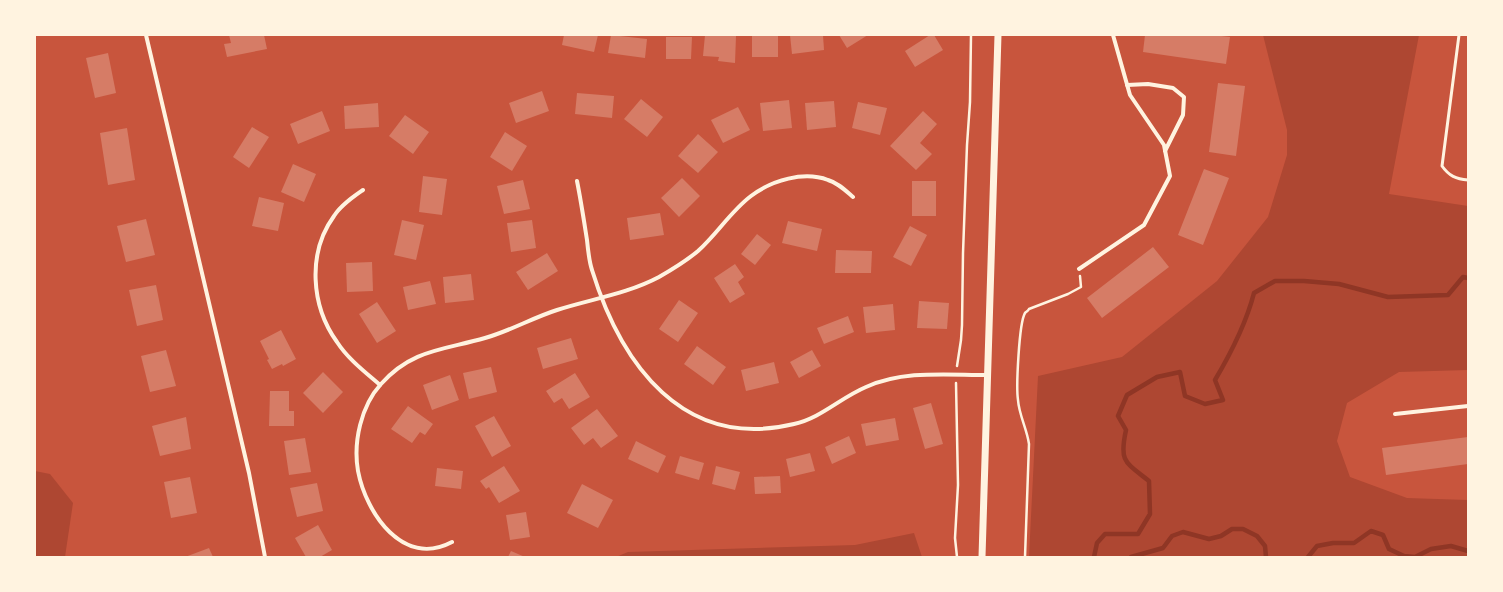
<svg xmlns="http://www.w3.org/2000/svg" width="1503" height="592" viewBox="0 0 1503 592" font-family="Ubuntu,sans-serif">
<rect width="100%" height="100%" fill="#c8553d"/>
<!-- green -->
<g fill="#ae4732">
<path d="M1263 35H1419L1389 194 1468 206V370L1399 372 1347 403 1337 441 1350 477 1407 498 1468 500V557H1029L1038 376 1122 357 1217 281 1268 217 1287 155V130Z"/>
<path d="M35 471 50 474 73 503 65 557H35Z"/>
<path d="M914 533 922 557H616L628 552 855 545Z"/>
</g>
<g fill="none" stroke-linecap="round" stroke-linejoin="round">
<!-- stream -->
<g stroke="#8f3625" stroke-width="4.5">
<path d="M1094 557 1097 543 1105 534H1138L1150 514 1149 481C1125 462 1119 462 1126 430L1118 416 1127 395 1157 377 1180 372 1185 396 1205 404 1223 400 1215 380C1231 353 1246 324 1254 293L1275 281H1304L1339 284 1388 297 1448 295 1463 277 1468 278"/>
<path d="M1131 557 1163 548 1172 536 1183 532 1209 539 1221 536 1232 529H1243L1257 536 1265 546 1266 557"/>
<path d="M1308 557 1317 546 1333 543H1354L1371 531 1383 535 1389 549 1404 556 1415 557 1431 549 1451 546 1468 551"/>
</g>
</g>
<!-- building -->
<g fill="#d67c66">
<path d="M229 35H264L267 49 227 57 224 44 231 43Z"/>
<path d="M564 35H598L594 52 562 45Z"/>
<path d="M611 35 647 39 645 58 608 53Z"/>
<path d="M705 35 736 36 735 63 718 61 719 57 703 56Z"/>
<rect x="752" y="35" width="26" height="22"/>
<path d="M790 35H823L824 50 792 54Z"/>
<path d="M839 35H868L847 48Z"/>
<path d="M930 35H934L943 50 915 67 905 51Z"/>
<path d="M1145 35H1213L1230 37 1226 64 1143 52Z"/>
<path d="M666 37H692L691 59H666Z"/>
<path d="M108 53 116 93 95 98 86 58Z"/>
<path d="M1218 83 1245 86 1236 156 1209 152Z"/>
<path d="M542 91 549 111 516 123 509 103Z"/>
<path d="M577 93 614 96 612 118 575 114Z"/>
<path d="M641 99 663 117 647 137 624 119Z"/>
<path d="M789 100 792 128 763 131 760 103Z"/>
<path d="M834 101 836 127 807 130 805 103Z"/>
<path d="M858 102 887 108 880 135 852 128Z"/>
<path d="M378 103 379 127 345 129 344 106Z"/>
<path d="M738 107 750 130 723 143 711 120Z"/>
<path d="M322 111 330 131 298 144 290 124Z"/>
<path d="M923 111 937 124 920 143 932 154 916 170 890 146Z"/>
<path d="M405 115 429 132 413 154 389 136Z"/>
<path d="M252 127 269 137 249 168 233 157Z"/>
<path d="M127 128 135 180 108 185 100 133Z"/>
<path d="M505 132 527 146 512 171 490 157Z"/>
<path d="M698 134 718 152 698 173 678 156Z"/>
<path d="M293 164 316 174 304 202 281 192Z"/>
<path d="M1204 169 1229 178 1203 245 1178 235Z"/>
<path d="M423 176 447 179 442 215 419 212Z"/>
<path d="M682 178 700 196 679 217 661 198Z"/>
<path d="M523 180 530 209 504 214 497 186Z"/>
<rect x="912" y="181" width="24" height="35"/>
<path d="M259 197 284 203 278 231 252 226Z"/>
<path d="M660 213 664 235 630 240 627 218Z"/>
<path d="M146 219 155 255 126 262 117 226Z"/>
<path d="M402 220 424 225 416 260 394 255Z"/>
<path d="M532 220 536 248 511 252 507 223Z"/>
<path d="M788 221 822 229 817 251 782 243Z"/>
<path d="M910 226 927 235 911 266 893 257Z"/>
<path d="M757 234 771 245 755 265 741 254Z"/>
<path d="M1153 247 1169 267 1102 318 1087 298Z"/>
<path d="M836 250 872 251 871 273H835Z"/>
<path d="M547 253 558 271 528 290 516 272Z"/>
<path d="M372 262 373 291 347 292 346 263Z"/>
<path d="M735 264 744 277 738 282 745 294 730 303 714 278Z"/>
<path d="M471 274 474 300 445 303 443 277Z"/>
<path d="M430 281 436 304 408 310 403 287Z"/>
<path d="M156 285 163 320 137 326 129 290Z"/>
<path d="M679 300 698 313 678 342 659 329Z"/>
<path d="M919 301 949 303 947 329 917 328Z"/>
<path d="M377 302 396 331 377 343 359 314Z"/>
<path d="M893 304 895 330 866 333 863 307Z"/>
<path d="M848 316 854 332 824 344 817 328Z"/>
<path d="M281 330 296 359 283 366 282 364 272 369 267 360 269 359 260 341Z"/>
<path d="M571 338 578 359 543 369 537 348Z"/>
<path d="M697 346 726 367 713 385 684 364Z"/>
<path d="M166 350 176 386 150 392 141 356Z"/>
<path d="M812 350 821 366 799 378 790 362Z"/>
<path d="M774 362 779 383 746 391 741 370Z"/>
<path d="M491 367 497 392 469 399 463 373Z"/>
<path d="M323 372 343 392 323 413 303 393Z"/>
<path d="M575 373 590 397 569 409 562 398 554 403 546 391Z"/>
<path d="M450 375 459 400 432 410 423 385Z"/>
<path d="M270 391H289V411H294V426H269Z"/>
<path d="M931 403 943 444 925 449 913 408Z"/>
<path d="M408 406 433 424 425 435 420 432 412 443 391 429Z"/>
<path d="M597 409 618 436 601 448 593 438 584 445 571 428Z"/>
<path d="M494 416 511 446 492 457 475 426Z"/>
<path d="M186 417 191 449 160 456 152 426Z"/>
<path d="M895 418 899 440 866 446 861 424Z"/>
<path d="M849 436 856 453 832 464 825 447Z"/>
<path d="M1468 437V464L1386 475 1382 448Z"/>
<path d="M305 438 311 472 289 475 284 441Z"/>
<path d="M636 441 666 456 658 473 628 459Z"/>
<path d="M810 453 815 471 790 477 786 459Z"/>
<path d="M680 456 704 463 699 480 675 473Z"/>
<path d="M504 466 520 491 499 503 489 487 486 489 480 481Z"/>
<path d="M716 466 740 472 735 490 712 484Z"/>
<path d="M437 468 463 471 461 489 435 486Z"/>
<path d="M780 476 781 493 755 494 754 477Z"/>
<path d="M190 477 197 513 171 518 164 482Z"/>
<path d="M317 483 323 511 297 517 290 488Z"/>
<path d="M582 484 613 500 598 528 567 513Z"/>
<path d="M526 512 530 537 510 540 506 515Z"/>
<path d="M318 525 332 550 320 557H306L295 538Z"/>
<path d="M209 548 213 557H185Z"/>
<path d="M511 551 525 557H508Z"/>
</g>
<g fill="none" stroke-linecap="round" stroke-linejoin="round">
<!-- path -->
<g stroke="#fff3e0" stroke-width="2.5">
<path d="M957 366 961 340 962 325 963 253 967 145 970 102 971 35"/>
<path d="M956 383 958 485 955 538 957 557"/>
<path d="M1025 557 1029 444C1027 429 1019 415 1018 400 1016 387 1019 323 1025 313 1026 312 1028 311 1029 309L1068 294 1081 287 1080 276"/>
</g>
<!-- service -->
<path stroke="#fff3e0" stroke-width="3" d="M1459 35 1442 166C1449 176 1456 179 1468 180"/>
<!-- minor -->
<g stroke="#fff3e0" stroke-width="4">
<path d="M146 35 249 473 265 557"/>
<path d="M1127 85 1148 84 1173 88 1184 97 1183 115 1165 151"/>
<path d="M577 181C581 201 584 221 587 240 588 250 589 261 592 270 621 364 683 451 794 424 821 418 840 398 866 387 904 370 946 375 988 375"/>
<path d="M363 190C353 197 341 205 334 216 307 253 311 306 337 342 348 359 365 372 380 385"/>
<path d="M1079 269 1144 225 1170 176 1164 145 1130 95 1113 35"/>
<path d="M1395 414 1468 406"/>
<path d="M452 542C403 568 366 513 358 471 353 442 361 406 381 384 412 349 444 350 485 338 510 331 532 318 557 310 591 299 627 294 659 277 673 269 686 261 698 251 717 234 731 211 751 196 772 180 804 171 828 180 838 183 845 190 853 197"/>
</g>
<!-- tertiary -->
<path stroke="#fff3e0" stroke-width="7" d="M982 557 998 35"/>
</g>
<!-- border -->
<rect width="1503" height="592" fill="none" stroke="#fff3e0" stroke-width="72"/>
</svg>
